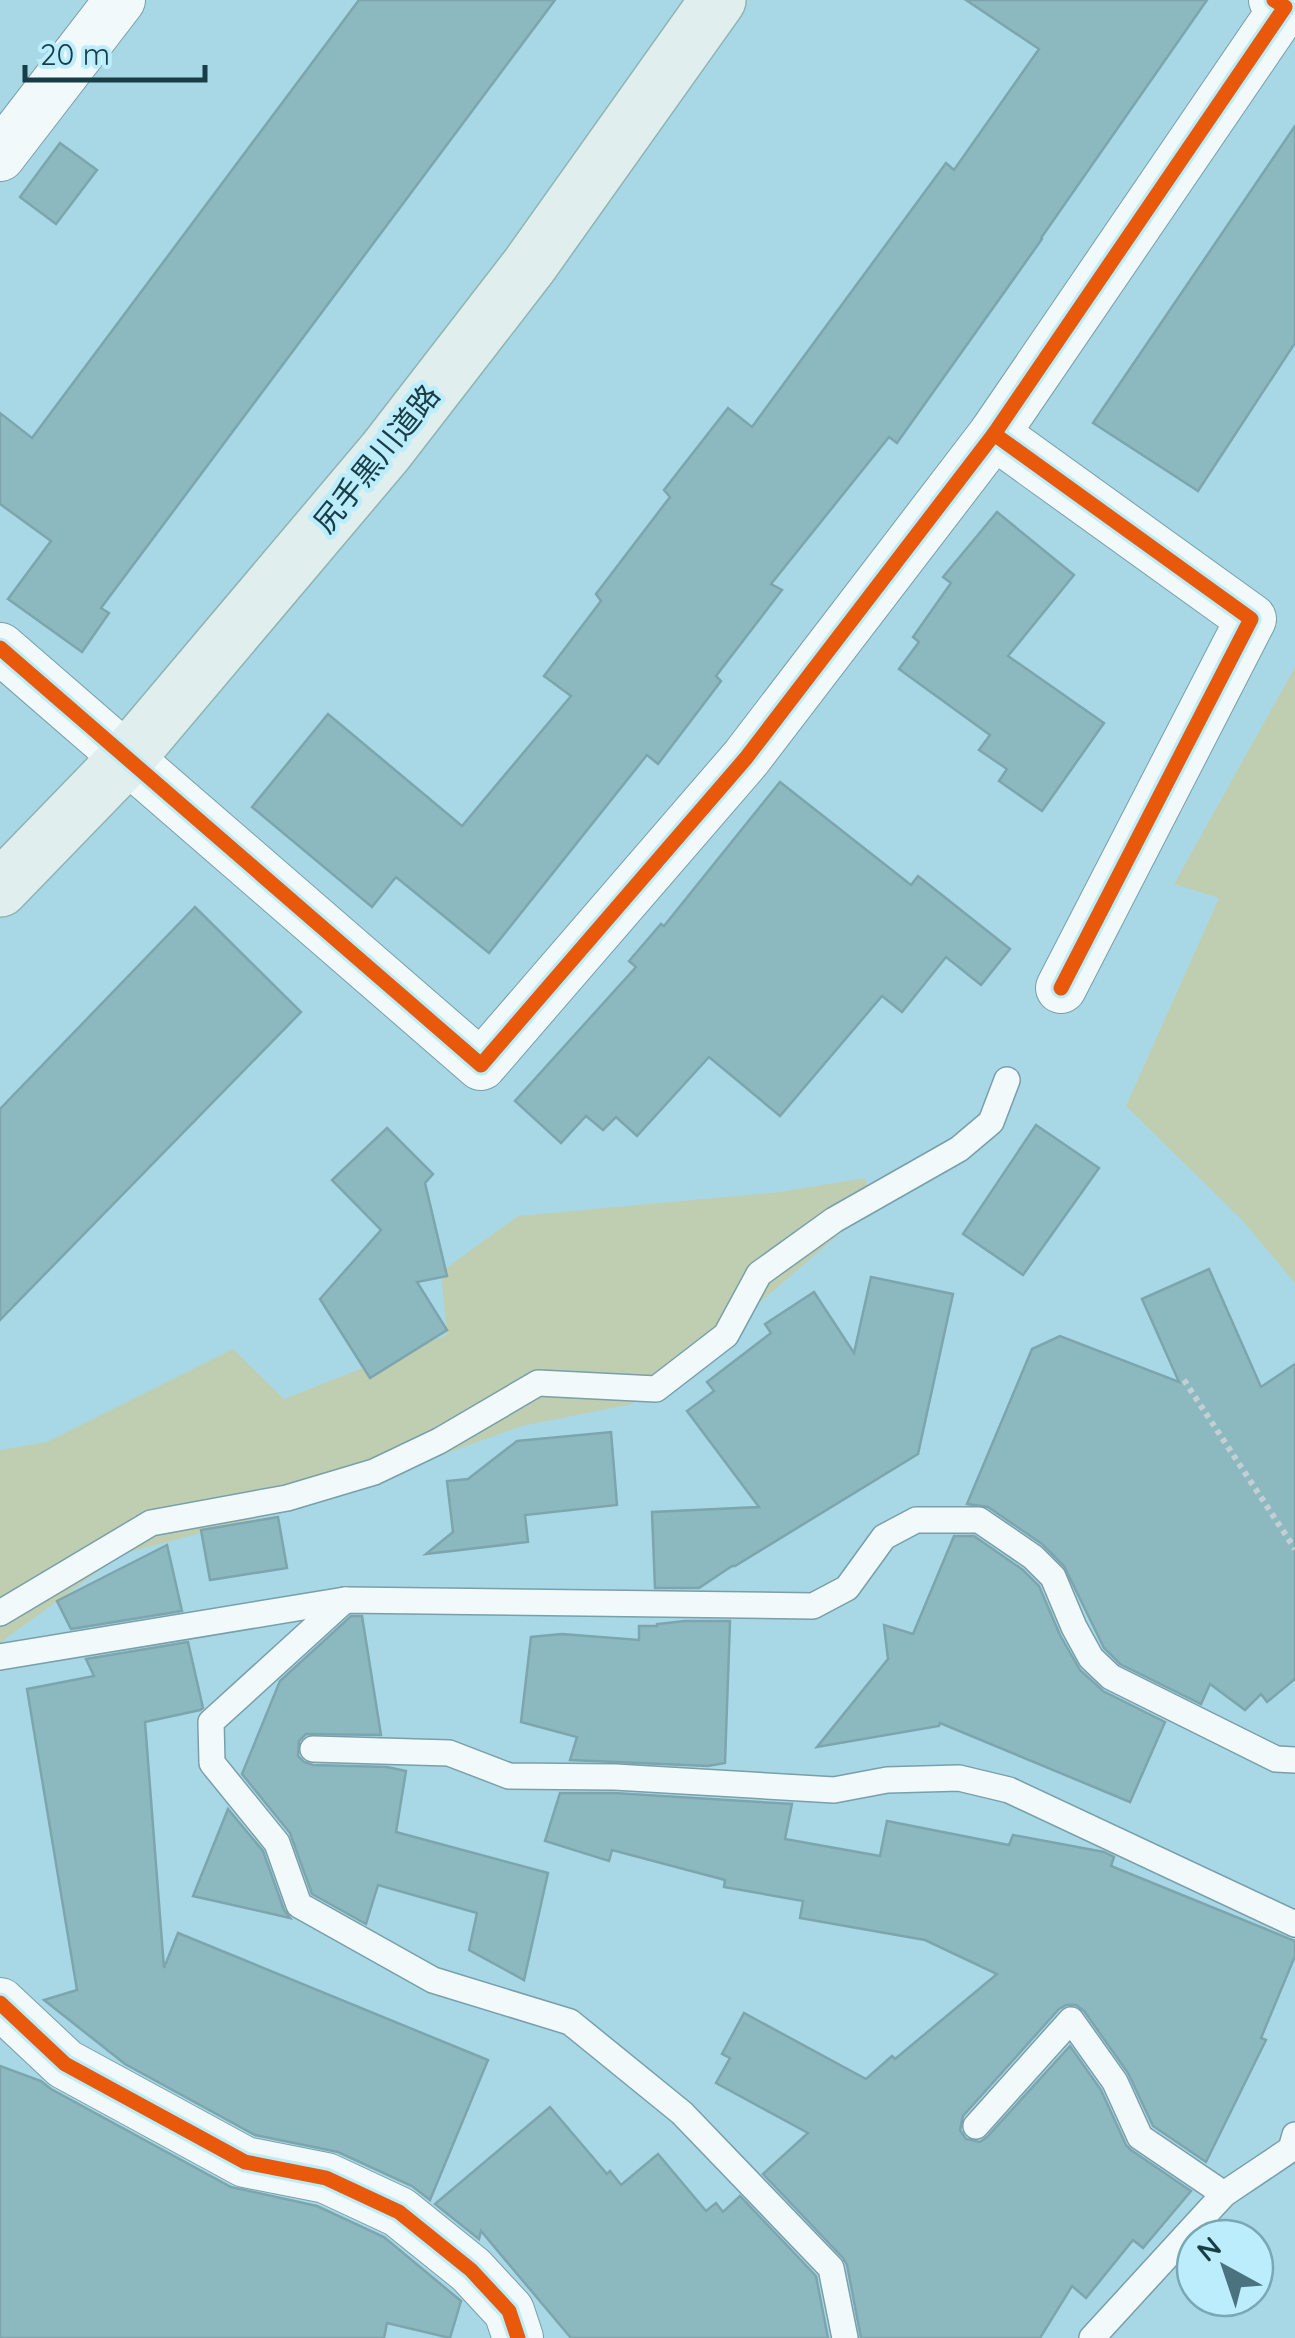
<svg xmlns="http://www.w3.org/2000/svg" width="1295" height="2338" viewBox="0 0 1295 2338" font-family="Quicksand,'Noto Sans JP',sans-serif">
<rect width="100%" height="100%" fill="#a8d8e6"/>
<!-- green -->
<g fill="#bfceb1">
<path d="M1295 667V1283L1242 1220 1126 1106 1219 898 1174 884Z"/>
<path d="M865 1178 873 1205 708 1347 632 1404 522 1426 294 1508 122 1554 0 1643V1450L47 1442 233 1349 284 1399 447 1335 441 1272 518 1216 780 1192Z"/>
</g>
<!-- building -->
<g fill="#8cb9c0" stroke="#7da5ad" stroke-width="2.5">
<path d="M359 0H555L101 608 109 613 82 652 8 599 51 541 0 504V413L32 438Z"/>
<path d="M966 0H1207L1041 238 1042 239 897 443 889 437 771 584 782 590 716 676 721 681 658 764 647 755 489 953 396 877 372 907 252 807 328 714 462 826 571 696 544 676 601 601 596 594 670 497 664 490 728 408 752 427 946 163 954 170 1039 49Z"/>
<path d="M1295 126V343L1198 491 1093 423Z"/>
<path d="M60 143 97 170 56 224 20 197Z"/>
<path d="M997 512 1074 575 1008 656 1104 723 1042 811 999 781 1007 769 979 750 990 735 899 669 919 642 913 637 951 583 943 577Z"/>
<path d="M780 782 911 885 918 876 1010 949 981 985 946 957 902 1012 882 996 780 1116 709 1057 637 1136 616 1117 603 1130 586 1116 561 1143 515 1101 636 967 629 961 661 924 664 926Z"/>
<path d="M195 907 301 1012 0 1320V1109Z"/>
<path d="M1036 1125 1099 1168 1023 1275 963 1234Z"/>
<path d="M387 1128 433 1174 425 1183 447 1276 417 1282 447 1330 370 1378 320 1299 381 1230 332 1180Z"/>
<path d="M1209 1269 1261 1387 1295 1364V1679L1267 1702 1261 1694 1245 1710 1210 1684 1201 1704 1120 1664 1104 1648 1064 1566 1042 1544 988 1507 967 1504 1032 1349 1060 1336 1179 1382 1142 1299Z"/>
<path d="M871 1277 953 1294 918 1454 735 1566H732L699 1588H655L652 1512 759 1507 687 1411 714 1391 707 1382 771 1333 765 1324 814 1292 854 1353Z"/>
<path d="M611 1432 617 1505 525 1515 528 1542 426 1554 453 1532 447 1481 468 1479 517 1441Z"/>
<path d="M278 1517 287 1568 210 1580 201 1530Z"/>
<path d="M954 1536H974L1023 1570 1039 1586 1060 1635 1080 1670 1103 1691 1165 1722 1130 1802 940 1723 939 1726 817 1747 888 1659 884 1625 913 1634Z"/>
<path d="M167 1545 182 1611 71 1629 57 1601Z"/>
<path d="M351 1616H362L381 1735 306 1734 299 1741 298 1756 304 1762 313 1765 387 1767 406 1771 396 1832 548 1873 524 1980 469 1950 477 1913 378 1885 366 1924 312 1894 290 1833 242 1774 280 1681Z"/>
<path d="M685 1621H730L725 1763 708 1766 570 1760 577 1737 521 1722 531 1637 562 1634 639 1640V1626H657V1624Z"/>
<path d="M188 1642 203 1708 200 1710 145 1722 164 1968 178 1933 488 2060 430 2200 412 2186 338 2152 255 2135 125 2064 44 2000 77 1990 27 1689 94 1676 86 1659Z"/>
<path d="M560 1793H614L792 1804 785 1839 880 1856 887 1821 1009 1845 1013 1835 1104 1852 1114 1857 1111 1866 1295 1941V1956L1261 2038 1266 2040 1206 2162 1153 2126 1128 2073 1084 2011 1076 2005H1066L1059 2009 963 2116 960 2130 966 2139 980 2142 987 2137 1070 2046 1101 2090 1126 2145 1131 2150 1191 2191 1143 2248 1133 2240 1086 2298 1072 2286 1040 2338H861L847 2265 843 2258 763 2174 808 2133 716 2083 730 2058 722 2054 744 2013 866 2079 892 2056 895 2059 997 1974 925 1940 800 1918 803 1901 724 1887 725 1880 612 1850 609 1861 545 1841Z"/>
<path d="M228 1809 263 1851 284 1910 290 1918 193 1896Z"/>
<path d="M0 2066 41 2081 51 2089 231 2187 317 2206 384 2237 461 2301 450 2338 387 2323 384 2338H0Z"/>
<path d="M550 2107 607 2174 610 2171 621 2185 658 2154 706 2211 716 2203 723 2212 740 2196 816 2276 828 2338H571L481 2231 479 2239 435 2204Z"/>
</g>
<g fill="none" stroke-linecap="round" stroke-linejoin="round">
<!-- service casing -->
<g stroke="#789faa" stroke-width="28">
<g id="service">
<path d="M345 1600 211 1722 212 1763 277 1843 299 1905 433 1980 570 2022 682 2113 831 2268 845 2338"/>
<path d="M0 1613 151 1523 287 1498 374 1472 439 1441 538 1383 656 1389 726 1335 759 1274 834 1220 959 1149 991 1122 1007 1080"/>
<path d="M0 1657 345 1600 813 1606 847 1588 884 1537 916 1520H979L1033 1557 1053 1577 1074 1627 1091 1658 1111 1677 1276 1759 1295 1760"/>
<path d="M313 1749 449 1753 509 1776 615 1777 834 1790 887 1780 959 1778 1009 1790 1295 1924"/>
<path d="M976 2126 1071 2020 1115 2082 1140 2137 1224 2194"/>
<path d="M1092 2338 1224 2194 1291 2149 1295 2135"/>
</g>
</g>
<!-- minor casing -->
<g stroke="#789faa" stroke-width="52">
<g id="minor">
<path d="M0 156 120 0"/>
<path d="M994 434 1251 619 1061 988"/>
<path d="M0 648 481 1065 746 758 994 434 1285 7 1274 0"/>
<path d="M0 2003 65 2064 245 2162 326 2178 399 2212 471 2270 509 2311 518 2338"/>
</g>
</g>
<!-- primary casing -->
<g stroke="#8fb3b3" stroke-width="58">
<path id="primary" d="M0 889 127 758 386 451 529 266 718 0"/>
</g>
<!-- path -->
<path stroke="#c2d0d5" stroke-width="6" stroke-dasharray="5 5" stroke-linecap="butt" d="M1184 1380 1295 1549"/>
<!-- service -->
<use href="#service" stroke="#f2f9fb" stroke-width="25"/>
<!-- minor -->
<use href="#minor" stroke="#f2f9fb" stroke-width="50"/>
<!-- primary -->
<use href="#primary" stroke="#e0eeed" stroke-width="55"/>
<!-- cycleway casing -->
<g stroke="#bcedfc" stroke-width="21">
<g id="cycleway">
<path d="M994 434 1251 619 1061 988"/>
<path d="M0 648 481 1065 746 758 994 434 1285 7 1274 0"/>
<path d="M0 2003 65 2064 245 2162 326 2178 399 2212 471 2270 509 2311 518 2338"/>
</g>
</g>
<!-- cycleway -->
<use href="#cycleway" stroke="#e8590c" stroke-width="15"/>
</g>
<g text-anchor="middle" stroke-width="9" stroke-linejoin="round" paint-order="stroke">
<!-- street labels -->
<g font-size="30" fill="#183d47" stroke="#bcedfc">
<text transform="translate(377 459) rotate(-51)" y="10">尻手黒川道路</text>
</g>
</g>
<!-- north arrow -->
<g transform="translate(1225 2268) rotate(320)"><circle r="48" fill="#bcedfc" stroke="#7aa7b4" stroke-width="2.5"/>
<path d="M0-8L18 38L0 25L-18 38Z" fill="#4a737f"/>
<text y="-15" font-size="28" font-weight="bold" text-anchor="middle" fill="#183d47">N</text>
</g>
<!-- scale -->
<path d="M25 65v15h180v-15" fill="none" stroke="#183d47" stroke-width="5"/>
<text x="40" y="65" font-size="30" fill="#183d47" stroke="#bcedfc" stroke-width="8" paint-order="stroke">20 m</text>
</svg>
